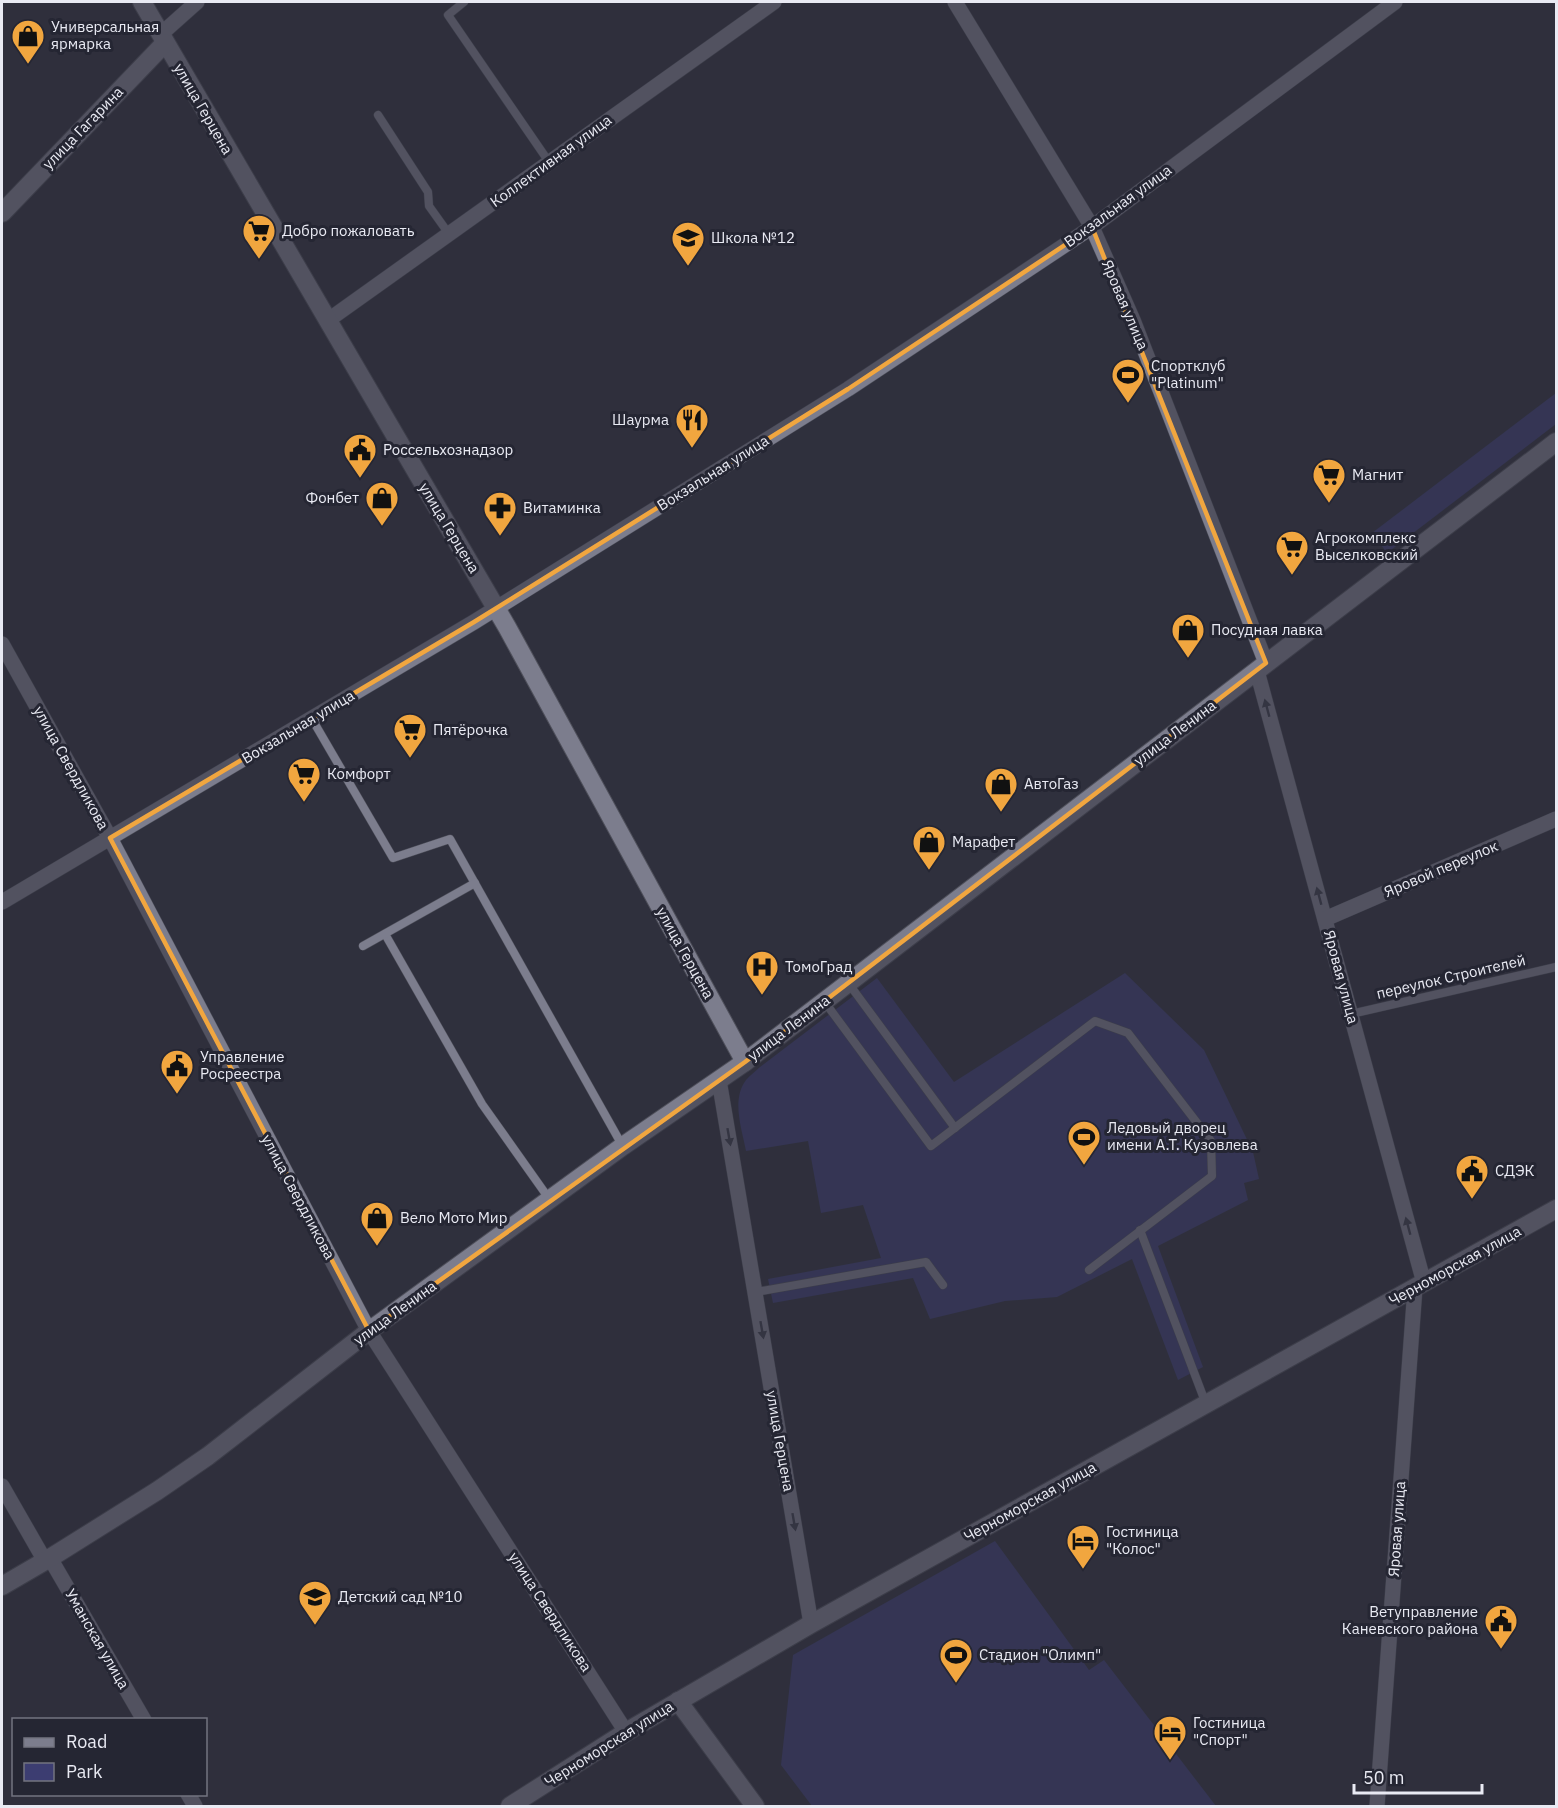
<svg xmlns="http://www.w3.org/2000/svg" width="1558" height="1808" viewBox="0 0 1558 1808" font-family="'IBM Plex Sans',sans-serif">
<rect width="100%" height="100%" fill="#2f303d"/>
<!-- green -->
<g fill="#3c3d71">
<path d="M1556 393V424L1387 553 1372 533Z"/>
<path d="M1125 973 1204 1050 1253 1152 1259 1179 1244 1183 1248 1200 1158 1246 1203 1367 1178 1380 1132 1259 1057 1297 1005 1301 930 1319 913 1278 773 1303 768 1279 881 1258 863 1205 821 1213 808 1141 746 1151C742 1129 731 1100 746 1080 750 1075 756 1071 760 1067L877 978 954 1082Z"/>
<path d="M995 1541 1089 1670 1104 1660 1216 1806H812L781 1765 793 1655Z"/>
</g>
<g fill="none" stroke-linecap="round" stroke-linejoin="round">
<!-- lane casing -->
<g stroke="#4e4f5a" stroke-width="9">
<g id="lane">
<path d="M464 2 448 15 549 162"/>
<path d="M378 115 428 192 429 206 449 234"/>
<path d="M312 719 393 858 450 839 622 1145"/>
<path d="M385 934 482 1104 550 1200"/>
<path d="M363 946 475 883"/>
<path d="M849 984 955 1128"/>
<path d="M824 1001 931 1146 1095 1021 1128 1033 1211 1141 1212 1176 1089 1270"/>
<path d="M1351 1014 1556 967"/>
<path d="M1140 1230 1206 1404"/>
<path d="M756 1292 926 1262 943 1285"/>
</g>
</g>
<!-- street casing -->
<g stroke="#4e4f5a" stroke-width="16">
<g id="street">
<path d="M955 2 1092 227 1133 320 1266 663"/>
<path d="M160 35 197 2"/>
<path d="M327 321 774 2"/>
<path d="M2 644 110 838 369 1331 626 1732"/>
<path d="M1257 671 1424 1283"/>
<path d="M2 902 474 622 848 389 1092 227 1395 2"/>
<path d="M1325 919 1556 819"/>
<path d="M719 1080 811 1624"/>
<path d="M2 1486 45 1561"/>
<path d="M50 1558 144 1720"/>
<path d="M188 1794 195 1806"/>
<path d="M1377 1806 1415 1288"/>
</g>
</g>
<!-- secondary casing -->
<g stroke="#4e4f5a" stroke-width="20">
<g id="secondary">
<path d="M142 2 507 627 745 1062"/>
<path d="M2 213 165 43"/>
<path d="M2 1586 50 1558 157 1491 208 1456 369 1331 623 1146 745 1062 1556 442"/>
<path d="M678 1701 755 1806"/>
<path d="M510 1806 626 1732 811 1624 1556 1209"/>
</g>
</g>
<!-- lane -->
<use href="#lane" stroke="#7c7d8d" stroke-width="8"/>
<!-- street -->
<use href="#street" stroke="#7c7d8d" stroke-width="15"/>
<!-- secondary -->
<use href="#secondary" stroke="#7c7d8d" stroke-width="18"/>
</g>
<!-- one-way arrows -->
<defs><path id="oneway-solid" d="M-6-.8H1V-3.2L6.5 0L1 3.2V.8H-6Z" transform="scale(1.5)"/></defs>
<g fill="#3b3c4a">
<use href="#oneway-solid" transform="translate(1267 708) rotate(-105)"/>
<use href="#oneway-solid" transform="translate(1319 896) rotate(-105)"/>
<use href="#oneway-solid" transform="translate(729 1137) rotate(80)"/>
<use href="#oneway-solid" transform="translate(1408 1226) rotate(-105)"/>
<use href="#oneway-solid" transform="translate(762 1330) rotate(80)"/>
<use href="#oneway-solid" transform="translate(794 1522) rotate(80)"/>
</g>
<!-- marked area -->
<path d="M0 0H1558V1808H0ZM1092 227 1266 663 745 1062 369 1331 110 838 474 622 848 389Z" fill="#2f303d" fill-opacity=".55" fill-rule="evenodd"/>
<path fill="none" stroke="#f1a63f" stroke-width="4.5" stroke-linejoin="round" d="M1092 227 1266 663 745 1062 369 1331 110 838 474 622 848 389Z"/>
<!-- icons -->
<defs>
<g id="shop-pin" transform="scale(1.725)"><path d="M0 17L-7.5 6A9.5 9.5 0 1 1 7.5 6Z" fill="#f1a63f" stroke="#252633"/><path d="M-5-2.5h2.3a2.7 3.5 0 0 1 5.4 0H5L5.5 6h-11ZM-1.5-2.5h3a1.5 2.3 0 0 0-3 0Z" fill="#111"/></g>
<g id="supermarket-pin" transform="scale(1.725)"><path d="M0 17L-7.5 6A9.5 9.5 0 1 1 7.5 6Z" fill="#f1a63f" stroke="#252633"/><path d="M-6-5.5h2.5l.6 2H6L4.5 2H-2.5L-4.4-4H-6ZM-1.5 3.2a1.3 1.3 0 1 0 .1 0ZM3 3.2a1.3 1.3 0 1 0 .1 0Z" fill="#111"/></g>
<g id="school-pin" transform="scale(1.725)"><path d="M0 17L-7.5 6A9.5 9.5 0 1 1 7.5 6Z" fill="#f1a63f" stroke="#252633"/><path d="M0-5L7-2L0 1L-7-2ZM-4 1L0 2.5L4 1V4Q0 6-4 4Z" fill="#111"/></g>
<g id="stadium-pin" transform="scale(1.725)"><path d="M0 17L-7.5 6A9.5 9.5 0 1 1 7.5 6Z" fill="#f1a63f" stroke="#252633"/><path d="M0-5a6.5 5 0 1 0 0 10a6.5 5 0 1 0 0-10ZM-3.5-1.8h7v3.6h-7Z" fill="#111"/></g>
<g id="restaurant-pin" transform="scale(1.725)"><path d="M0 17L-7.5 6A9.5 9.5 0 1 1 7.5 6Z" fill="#f1a63f" stroke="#252633"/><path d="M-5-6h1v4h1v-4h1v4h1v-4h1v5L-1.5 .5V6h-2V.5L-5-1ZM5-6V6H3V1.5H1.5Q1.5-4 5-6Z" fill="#111"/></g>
<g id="civic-pin" transform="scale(1.725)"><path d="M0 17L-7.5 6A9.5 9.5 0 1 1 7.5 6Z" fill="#f1a63f" stroke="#252633"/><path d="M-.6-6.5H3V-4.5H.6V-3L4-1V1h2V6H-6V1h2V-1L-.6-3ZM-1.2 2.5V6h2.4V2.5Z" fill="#111"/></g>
<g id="pharmacy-pin" transform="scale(1.725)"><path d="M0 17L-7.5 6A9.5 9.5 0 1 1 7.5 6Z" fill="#f1a63f" stroke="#252633"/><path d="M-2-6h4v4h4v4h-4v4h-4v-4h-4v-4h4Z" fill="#111"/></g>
<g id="hospital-pin" transform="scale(1.725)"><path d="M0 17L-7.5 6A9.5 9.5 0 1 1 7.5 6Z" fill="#f1a63f" stroke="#252633"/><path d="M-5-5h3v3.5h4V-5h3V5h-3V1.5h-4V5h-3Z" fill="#111"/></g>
<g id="hotel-pin" transform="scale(1.725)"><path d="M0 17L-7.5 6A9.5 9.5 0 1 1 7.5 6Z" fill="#f1a63f" stroke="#252633"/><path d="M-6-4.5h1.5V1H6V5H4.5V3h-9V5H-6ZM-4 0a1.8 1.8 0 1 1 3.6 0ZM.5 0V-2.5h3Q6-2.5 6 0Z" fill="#111"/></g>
</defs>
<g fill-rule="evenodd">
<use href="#shop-pin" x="28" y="36"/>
<use href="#supermarket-pin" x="259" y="231"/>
<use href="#school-pin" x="688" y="238"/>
<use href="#stadium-pin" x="1128" y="375"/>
<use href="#restaurant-pin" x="692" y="420"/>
<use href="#civic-pin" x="360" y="450"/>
<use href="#supermarket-pin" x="1329" y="475"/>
<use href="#shop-pin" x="382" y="498"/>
<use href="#pharmacy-pin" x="500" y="508"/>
<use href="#supermarket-pin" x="1292" y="547"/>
<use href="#shop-pin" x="1188" y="630"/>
<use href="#supermarket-pin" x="410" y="730"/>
<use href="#supermarket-pin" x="304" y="774"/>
<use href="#shop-pin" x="1001" y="784"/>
<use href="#shop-pin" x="929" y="842"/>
<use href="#hospital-pin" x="762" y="967"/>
<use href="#civic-pin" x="177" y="1066"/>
<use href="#stadium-pin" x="1084" y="1137"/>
<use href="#civic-pin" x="1472" y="1171"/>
<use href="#shop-pin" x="377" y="1218"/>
<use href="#hotel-pin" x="1083" y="1541"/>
<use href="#school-pin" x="315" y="1597"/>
<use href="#civic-pin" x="1501" y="1621"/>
<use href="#stadium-pin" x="956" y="1655"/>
<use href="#hotel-pin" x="1170" y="1732"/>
</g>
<g text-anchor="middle" stroke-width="6" stroke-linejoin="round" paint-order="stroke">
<!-- poi labels -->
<g font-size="15" fill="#e9eaf3" stroke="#252633" text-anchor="start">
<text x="51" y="32">Универсальная<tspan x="51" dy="17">ярмарка</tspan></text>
<text x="282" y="236">Добро пожаловать</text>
<text x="711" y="243">Школа №12</text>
<text x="1151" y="371">Спортклуб<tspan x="1151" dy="17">"Platinum"</tspan></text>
<text x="669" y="425" text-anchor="end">Шаурма</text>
<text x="383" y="455">Россельхознадзор</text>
<text x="1352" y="480">Магнит</text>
<text x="359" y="503" text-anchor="end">Фонбет</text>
<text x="523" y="513">Витаминка</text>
<text x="1315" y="543">Агрокомплекс<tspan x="1315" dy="17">Выселковский</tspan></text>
<text x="1211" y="635">Посудная лавка</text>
<text x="433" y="735">Пятёрочка</text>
<text x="327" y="779">Комфорт</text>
<text x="1024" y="789">АвтоГаз</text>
<text x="952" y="847">Марафет</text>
<text x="785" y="972">ТомоГрад</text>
<text x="200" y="1062">Управление<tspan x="200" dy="17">Росреестра</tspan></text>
<text x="1107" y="1133">Ледовый дворец<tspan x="1107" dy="17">имени А.Т. Кузовлева</tspan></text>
<text x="1495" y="1176">СДЭК</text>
<text x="400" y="1223">Вело Мото Мир</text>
<text x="1106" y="1537">Гостиница<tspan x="1106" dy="17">"Колос"</tspan></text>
<text x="338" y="1602">Детский сад №10</text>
<text x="1478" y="1617" text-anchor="end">Ветуправление<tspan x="1478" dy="17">Каневского района</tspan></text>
<text x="979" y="1660">Стадион "Олимп"</text>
<text x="1193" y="1728">Гостиница<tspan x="1193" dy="17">"Спорт"</tspan></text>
</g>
<!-- street labels -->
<g font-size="15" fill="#e9eaf3" stroke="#252633">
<text transform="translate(203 109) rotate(60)" y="5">улица Герцена</text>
<text transform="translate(83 128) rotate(-46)" y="5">улица Гагарина</text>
<text transform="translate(551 161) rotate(-36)" y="5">Коллективная улица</text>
<text transform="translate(1118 206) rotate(-36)" y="5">Вокзальная улица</text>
<text transform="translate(1125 305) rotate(67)" y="5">Яровая улица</text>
<text transform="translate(713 473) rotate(-32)" y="5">Вокзальная улица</text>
<text transform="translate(449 528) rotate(59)" y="5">улица Герцена</text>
<text transform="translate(298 727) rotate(-31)" y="5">Вокзальная улица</text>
<text transform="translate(1175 733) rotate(-37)" y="5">улица Ленина</text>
<text transform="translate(71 768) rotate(61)" y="5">улица Свердликова</text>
<text transform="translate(1441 869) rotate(-23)" y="5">Яровой переулок</text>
<text transform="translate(685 953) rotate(61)" y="5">улица Герцена</text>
<text transform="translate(1341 977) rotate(75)" y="5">Яровая улица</text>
<text transform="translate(1451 977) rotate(-13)" y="5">переулок Строителей</text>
<text transform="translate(789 1028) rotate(-37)" y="5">улица Ленина</text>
<text transform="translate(298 1197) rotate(62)" y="5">улица Свердликова</text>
<text transform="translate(1455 1266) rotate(-29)" y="5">Черноморская улица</text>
<text transform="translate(395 1313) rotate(-36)" y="5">улица Ленина</text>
<text transform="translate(780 1441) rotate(80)" y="5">улица Герцена</text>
<text transform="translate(1030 1502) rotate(-29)" y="5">Черноморская улица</text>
<text transform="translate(1397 1529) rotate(-86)" y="5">Яровая улица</text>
<text transform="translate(550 1612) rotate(57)" y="5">улица Свердликова</text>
<text transform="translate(97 1639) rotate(60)" y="5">Уманская улица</text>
<text transform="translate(609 1744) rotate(-32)" y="5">Черноморская улица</text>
</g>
</g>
<!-- border -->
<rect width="1558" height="1808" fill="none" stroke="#e9eaf3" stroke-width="6"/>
<!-- legend -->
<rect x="12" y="1718" width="195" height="78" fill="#252633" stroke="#737480" stroke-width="1.5"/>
<rect x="24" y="1738" width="30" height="9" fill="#7c7d8d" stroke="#737480" stroke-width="1.5"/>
<text x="66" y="1748" font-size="18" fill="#e9eaf3">Road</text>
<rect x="24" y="1763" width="30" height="18" fill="#3c3d71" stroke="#737480" stroke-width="1.5"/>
<text x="66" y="1778" font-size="18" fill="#e9eaf3">Park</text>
<!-- scale -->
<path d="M1354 1784v9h128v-9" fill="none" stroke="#e9eaf3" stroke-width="3"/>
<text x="1363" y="1784" font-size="18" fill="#e9eaf3" stroke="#252633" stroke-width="4.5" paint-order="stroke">50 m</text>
</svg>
